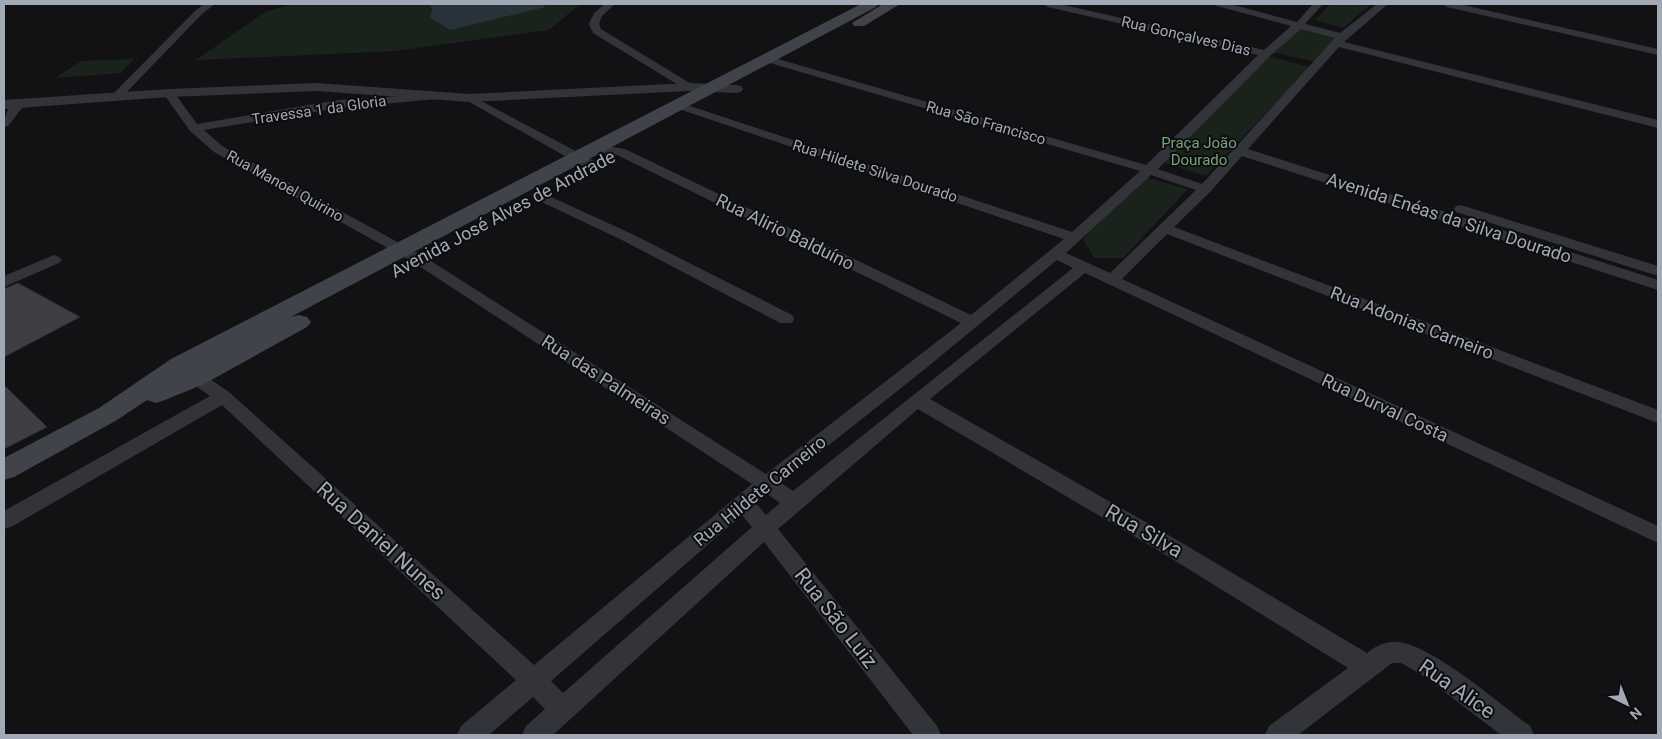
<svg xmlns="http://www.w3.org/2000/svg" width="1662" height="739" viewBox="0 0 1662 739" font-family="Roboto,sans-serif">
<rect width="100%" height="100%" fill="#121214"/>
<!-- green -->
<g fill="#1a231b">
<path d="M292 4H580L549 30 395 51 196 60 265 12Z"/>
<path d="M1331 4H1371L1343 28 1315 20Z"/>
<path d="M1299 23 1343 34 1316 62 1272 52Z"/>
<path d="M1267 56 1310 67 1206 176 1160 161Z"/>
<path d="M134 59 120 73 55 78 81 61Z"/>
<path d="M1144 177 1188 189 1123 258H1094L1083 239Z"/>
</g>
<!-- water -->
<path fill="#283239" d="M430 4H544L545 7 450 30 430 18 432 10Z"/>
<!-- building -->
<g fill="#3e3f44" stroke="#2c2c31">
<path d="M18 283 80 317 4 357V289Z"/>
<path d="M4 385 47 427 4 449Z"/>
</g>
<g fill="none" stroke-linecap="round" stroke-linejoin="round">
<!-- minor -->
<g fill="#33343a" fill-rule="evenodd">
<path d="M204 4H215L202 14 120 99H112L110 97 112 95 196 10Z"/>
<path d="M605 4H615L602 16 599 24 601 29 693 85 695 87 693 89H685L593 33 589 24 594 13Z"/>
<path d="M1043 4H1059L1264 50 1291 26 1217 6 1215 4H1230L1297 22 1313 4H1323L1305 24 1340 33 1377 4H1388L1344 42 1658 120V128L1339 47 1248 149 1658 280V290L1242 156 1210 192 1174 227 1658 410V423L1167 234 1122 279 1658 526V543L1085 273 930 399 1177 540 1367 653C1373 648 1382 643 1391 642 1424 637 1502 706 1530 726L1534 735H1501L1428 679 1410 668 1401 663H1392L1298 735H1265L1269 726 1348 668 1161 552 918 409 778 529 937 726 941 735H913L764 542 553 735H522L526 726 545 709 533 697 489 735H457L461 726 516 680 222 405 11 527 4 529V511L210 396 180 375 177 371 180 367 186 365 192 367 229 392 534 665 752 484 413 262 214 152 190 131 163 93 165 91H173L197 124 339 100 440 94 442 96 440 98 436 99 339 108 204 130 222 146 423 256 766 474 961 323 617 155 591 151 589 148 595 144 625 149 971 315 1064 239 673 107 671 105 677 101 681 103 1072 232 1140 171 763 61 762 59 767 56 771 57 1146 165 1258 55 1048 7ZM1301 29 1335 38 1202 184 1158 169 1270 56ZM1151 175 1196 190 1110 273 1066 253ZM1057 260 1073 268 793 491 781 483 925 369ZM767 494 780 503 766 515 756 503ZM742 515 752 527 563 693 551 681Z"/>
<path d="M1442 4H1459L1658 49V55L1447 7Z"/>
<path d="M470 95 598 163 600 166 598 169H588L466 100 464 98Z"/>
<path d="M19 100 25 104 8 126 4 127C4 116 8 104 19 100Z"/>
<path d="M538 191 632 234 792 315 794 319 792 323H780L622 240 533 198 531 195 533 192Z"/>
<path d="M1461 205 1658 266V276L1456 212 1454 209 1456 206Z"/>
<path d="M54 255 59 257 62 260 59 263 4 287V276Z"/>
</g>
<!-- tertiary -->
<path fill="#33343a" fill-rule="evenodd" d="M316 83 470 94 689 83 736 85 741 86 743 89 741 92 736 93 689 91 470 102 316 91 169 97 4 109V100L169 89Z"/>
<!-- secondary -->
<g fill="#41434a" fill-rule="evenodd">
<path d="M861 4H878L876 7 238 345 291 317 299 315 307 317 311 322 307 327 204 384 165 400 156 403 147 400 117 420 14 477 4 480V458L99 408 171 359Z"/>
<path d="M883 4H900L864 26H854L852 23Z"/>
</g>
</g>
<g text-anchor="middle" stroke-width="4" stroke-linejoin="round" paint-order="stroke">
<!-- far-street labels -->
<g font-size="15" fill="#a2a9b6" stroke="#0d0d0f">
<text transform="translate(1186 36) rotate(13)" y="5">Rua Gonçalves Dias</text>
<text transform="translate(319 110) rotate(-8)" y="5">Travessa 1 da Gloria</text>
<text transform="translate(986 123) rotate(16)" y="5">Rua São Francisco</text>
<text transform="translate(875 171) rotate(18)" y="5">Rua Hildete Silva Dourado</text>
<text transform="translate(285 186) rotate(29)" y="5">Rua Manoel Quirino</text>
</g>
<!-- far-park labels -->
<g font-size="15" fill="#77a379" stroke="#0d0d0f">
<text x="1199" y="148">Praça João<tspan x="1199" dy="17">Dourado</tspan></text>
</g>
<!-- street labels -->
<g font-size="18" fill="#a2a9b6" stroke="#0d0d0f">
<text transform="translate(503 214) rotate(-28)" y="6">Avenida José Alves de Andrade</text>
<text transform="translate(1449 218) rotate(18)" y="6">Avenida Enéas da Silva Dourado</text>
<text transform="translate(785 232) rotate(26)" y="6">Rua Alirio Balduíno</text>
<text transform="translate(1412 323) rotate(21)" y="6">Rua Adonias Carneiro</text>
<text transform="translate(606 380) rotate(33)" y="6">Rua das Palmeiras</text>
<text transform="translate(1385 408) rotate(25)" y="6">Rua Durval Costa</text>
<text transform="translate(760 491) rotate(-39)" y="6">Rua Hildete Carneiro</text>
</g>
<!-- near-street labels -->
<g font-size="21" fill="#a2a9b6" stroke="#0d0d0f">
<text transform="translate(1144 531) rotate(30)" y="7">Rua Silva</text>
<text transform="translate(381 541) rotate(42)" y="7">Rua Daniel Nunes</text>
<text transform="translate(836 618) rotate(52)" y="7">Rua São Luiz</text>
<text transform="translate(1457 689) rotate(35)" y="7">Rua Alice</text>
</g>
</g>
<!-- border -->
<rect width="1662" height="739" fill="none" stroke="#a2a9b6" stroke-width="10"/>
<!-- north arrow -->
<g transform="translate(1627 704) rotate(137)" stroke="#0d0d0f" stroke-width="4" paint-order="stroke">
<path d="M0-4L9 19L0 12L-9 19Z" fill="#a2a9b6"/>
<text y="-8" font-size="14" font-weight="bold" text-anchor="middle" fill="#a2a9b6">N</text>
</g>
</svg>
